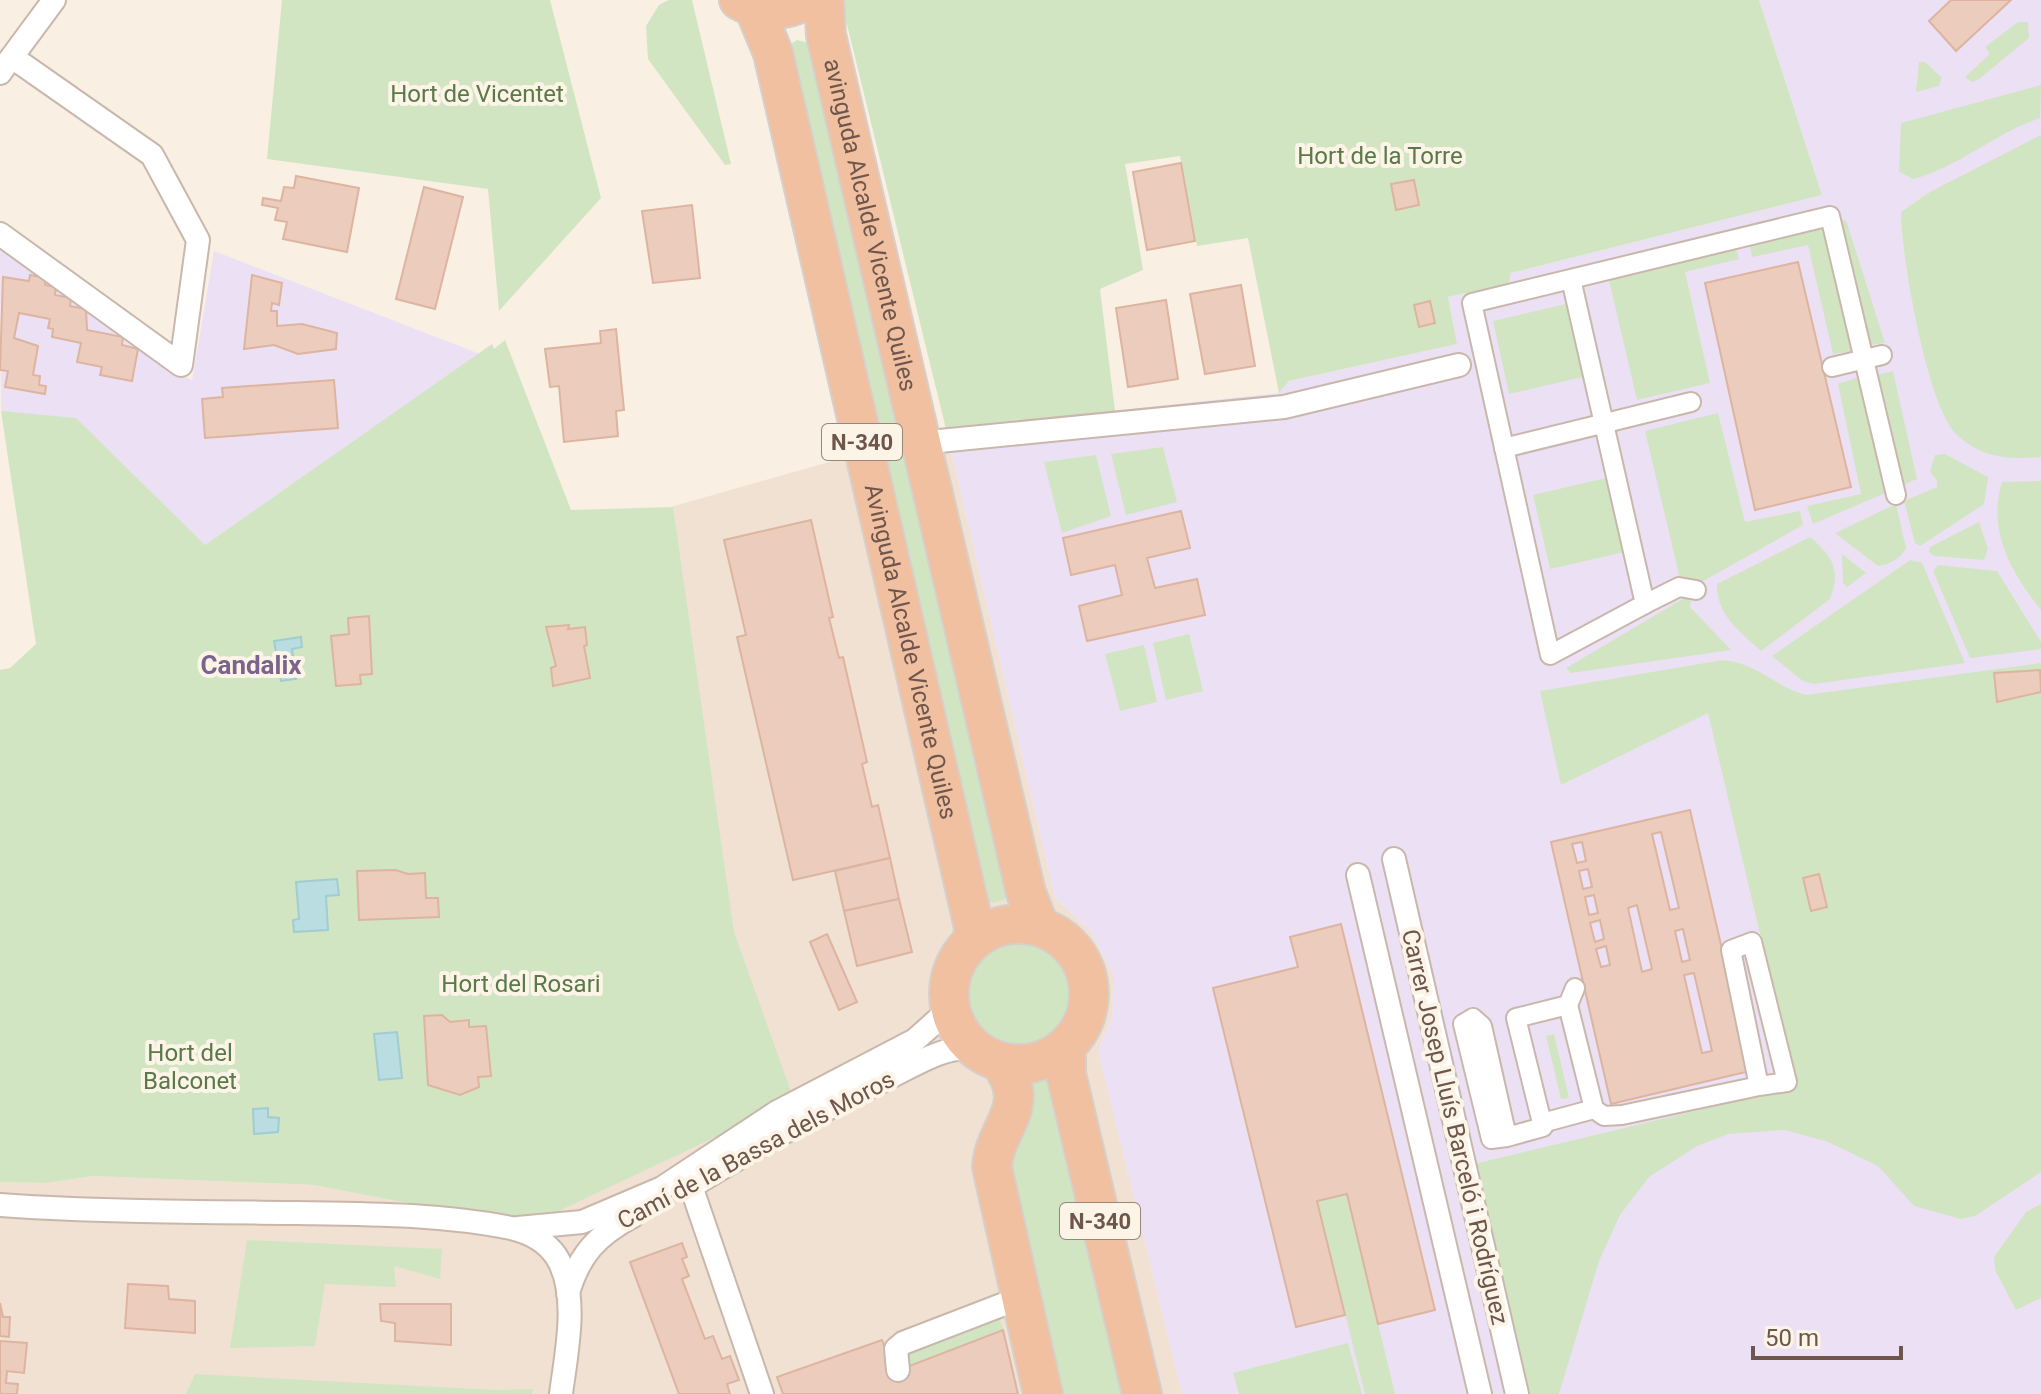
<svg xmlns="http://www.w3.org/2000/svg" width="2041" height="1394" viewBox="0 0 2041 1394" font-family="Roboto,sans-serif">
<rect width="100%" height="100%" fill="#f9efe3"/>
<!-- residential -->
<path fill="#f0e1d2" d="M946 429 1055 898 1090 930 1114 976 1112 1017 1098 1050 1182 1394H0V1182L46 1183 94 1176 313 1185 454 1212 660 510Z"/>
<!-- education -->
<g fill="#ece0f5">
<path d="M1759 0H2041V1394H1182L1098 1050 1112 1017 1114 976 1090 930 1055 898 946 429 1279 393 1289 381 1457 344 1448 297 1509 285 1511 273 1822 195Z"/>
<path d="M0 242 192 381 214 251 480 354 205 545 1 411Z"/>
</g>
<!-- green -->
<g fill="#d2e5c3">
<path d="M282 0H550L601 198 499 311 488 189 267 159Z"/>
<path d="M669 0H692L731 164 725 165 648 59 646 26 659 5Z"/>
<path d="M841 0H1759L1822 195 1511 273 1509 284 1448 297 1457 344 1289 381 1279 393 1248 238 1197 246 1180 156 1125 164 1143 270 1100 289 1115 411 946 429Z"/>
<path d="M2018 22H2028L2029 38 1979 79 1972 82 1965 77 1990 54 1985 47Z"/>
<path d="M797 40 809 43 1010 889 1004 900 991 903 980 892 788 46Z"/>
<path d="M1919 62H1925L1942 78 1939 86 1916 92Z"/>
<path d="M2041 85 2040 118C1995 133 1959 167 1913 179L1899 172 1901 123Z"/>
<path d="M2041 135V457C2008 460 1980 458 1955 433 1927 404 1901 256 1901 212L1930 192Z"/>
<path d="M1846 220 1885 343 1868 345 1841 221Z"/>
<path d="M1828 225 1858 350 1833 354 1808 245 1752 257 1750 242Z"/>
<path d="M1735 245 1739 259 1685 272 1710 383 1637 400 1608 276Z"/>
<path d="M1566 304 1583 377 1509 394 1493 321Z"/>
<path d="M505 340 571 510 673 507 734 932 794 1100 548 1216 509 1219 454 1212 313 1185 94 1176 46 1183 0 1182V670L10 668 36 644 1 411 76 418 205 545 492 344 494 349Z"/>
<path d="M1893 371 1917 479 1900 486 1877 375Z"/>
<path d="M1862 376 1890 491 1813 524 1807 506 1861 494 1838 384Z"/>
<path d="M1718 413 1745 522 1800 511 1803 525 1696 585 1681 583 1645 431Z"/>
<path d="M1163 447 1177 502 1126 515 1111 454Z"/>
<path d="M1945 454 1988 477 1984 504 1920 546 1915 543 1904 501 1937 487V480L1930 472 1935 455Z"/>
<path d="M1096 455 1111 516 1062 533 1044 462Z"/>
<path d="M1606 478 1624 552 1550 569 1533 495Z"/>
<path d="M2041 481V610C2011 573 1987 530 2002 482Z"/>
<path d="M1896 504 1906 548C1902 558 1888 565 1878 566L1835 533Z"/>
<path d="M1979 522 1988 549 1984 560 1934 556 1929 552 1930 547Z"/>
<path d="M1810 537C1833 557 1841 569 1830 599L1761 651C1740 632 1716 615 1717 584Z"/>
<path d="M1842 554 1866 573 1847 587 1843 583Z"/>
<path d="M1910 560 1922 563 1965 663 1814 684 1803 681 1772 656Z"/>
<path d="M1938 565 1997 571 2041 642V649L1970 658 1933 571Z"/>
<path d="M1686 597 1691 600 1690 607 1731 650 1571 673 1566 668Z"/>
<path d="M1189 634 1203 691 1166 700 1153 643Z"/>
<path d="M1144 645 1157 702 1120 711 1105 654Z"/>
<path d="M1723 660C1757 663 1776 687 1806 695L2041 663V1172L1975 1216 1961 1219 1914 1206 1878 1166 1828 1142 1785 1130 1728 1134 1697 1146 1649 1177 1620 1215 1599 1261 1559 1394H1527L1470 1165 1796 1087 1708 713 1561 785 1540 691Z"/>
<circle cx="1020" cy="993" r="53"/>
<path d="M1554 1034 1569 1098 1561 1099 1546 1036Z"/>
<path d="M1058 1075 1131 1394H1054L1005 1146 1022 1079 1039 1082Z"/>
<path d="M1347 1194 1395 1394H1365L1317 1201Z"/>
<path d="M2041 1204V1298L2016 1310 1995 1270 1994 1257 2026 1212Z"/>
<path d="M247 1240 442 1249 440 1279 394 1266 396 1287 325 1284 315 1346 230 1348Z"/>
<path d="M999 1316 1003 1330 905 1368V1352Z"/>
<path d="M1348 1343 1362 1394H1239L1233 1373Z"/>
<path d="M195 1374 496 1390 533 1389 532 1394H186Z"/>
</g>
<!-- water -->
<g fill="#b9dde0" stroke="#a1ccd1" stroke-width="2">
<path d="M301 637 302 647 292 649 296 679 281 681 274 641Z"/>
<path d="M337 879 339 895 326 896 328 930 294 932 293 920 299 919 296 882Z"/>
<path d="M397 1032 402 1078 379 1080 374 1034Z"/>
<path d="M268 1108V1117L279 1118 278 1132 254 1134 253 1109Z"/>
</g>
<!-- building -->
<g fill="#eccdbd" stroke="#ddb49f" stroke-width="2" fill-rule="evenodd">
<path d="M1951 0H2011L1956 51 1929 21Z"/>
<path d="M1181 163 1195 241 1147 250 1133 172Z"/>
<path d="M296 176 359 188 347 252 283 239 287 222 275 220 278 208 262 205 263 198 281 201 284 187 294 188Z"/>
<path d="M1414 180 1419 205 1396 210 1391 184Z"/>
<path d="M424 187 463 197 435 309 396 299Z"/>
<path d="M692 205 700 278 653 283 642 211Z"/>
<path d="M1798 262 1851 487 1755 510 1705 283Z"/>
<path d="M30 275 46 278 45 285 56 287 55 295 71 298 70 306 86 309 87 330 123 337 122 345 138 349 132 381 100 375 102 367 77 362 81 343 52 337 53 329 48 328 50 319 19 313 14 338 38 346 33 375 40 376 39 385 46 386 45 394 5 387 8 371 0 370 3 277 29 281Z"/>
<path d="M252 275 282 283 279 305 272 303 271 311H277V326L302 324 337 333 336 349 298 354 274 345 244 349Z"/>
<path d="M1241 285 1255 366 1205 374 1190 294Z"/>
<path d="M1166 300 1178 379 1128 387 1116 308Z"/>
<path d="M1430 301 1435 323 1419 327 1414 305Z"/>
<path d="M616 329 624 410 616 411 618 436 564 442 559 386 550 387 545 349 601 343 600 331Z"/>
<path d="M334 380 338 428 205 438 202 399 223 397 222 388Z"/>
<path d="M1181 511 1190 548 1147 558 1155 588 1197 579 1205 615 1087 641 1079 606 1122 595 1115 565 1071 575 1063 538Z"/>
<path d="M811 520 833 617 829 618 839 658 843 657 867 762 862 764 872 807 878 805 890 858 793 880 737 637 746 635 724 540Z"/>
<path d="M369 616 372 674 360 675 361 684 336 686 331 636 349 634 348 618Z"/>
<path d="M569 625 568 629 585 627 587 645 584 646 590 678 553 686 551 668 556 666 546 627Z"/>
<path d="M2040 670 2041 692 1997 702 1994 673Z"/>
<path d="M1690 810 1750 1071 1611 1104 1551 842ZM1661 832 1679 908 1670 910 1652 834ZM1582 842 1586 861 1577 863 1572 844ZM1588 869 1592 887 1583 889 1579 871ZM1594 895 1598 913 1589 915 1585 897ZM1637 905 1652 969 1642 972 1628 908ZM1600 920 1604 939 1595 942 1590 923ZM1683 929 1690 960 1682 962 1675 931ZM1606 946 1610 965 1601 967 1596 949ZM1694 973 1712 1051 1702 1053 1684 975Z"/>
<path d="M890 858 899 899 844 911 835 871Z"/>
<path d="M395 870 408 874 425 873 426 898H438L439 917 359 920 357 871Z"/>
<path d="M1819 874 1827 907 1811 911 1803 878Z"/>
<path d="M899 899 912 952 857 966 844 911Z"/>
<path d="M1341 924 1435 1310 1378 1324 1347 1194 1317 1201 1345 1315 1296 1327 1213 988 1298 967 1290 937Z"/>
<path d="M827 934 857 1002 839 1010 810 942Z"/>
<path d="M442 1015 450 1022 469 1020V1027L486 1026 491 1076 478 1077 479 1087 460 1095 428 1085 424 1016Z"/>
<path d="M682 1243 687 1257 682 1259 689 1276 682 1279 705 1339 713 1336 722 1359 730 1356 739 1380 727 1384 730 1394H679L630 1262Z"/>
<path d="M128 1284 168 1286 169 1299 195 1301V1333L125 1328Z"/>
<path d="M0 1303 3 1317H10L9 1337 0 1336Z"/>
<path d="M380 1304H451V1345L395 1341V1323L381 1321Z"/>
<path d="M1003 1330 1018 1394H783L777 1377 882 1340 894 1372Z"/>
<path d="M0 1341 27 1343 24 1373 7 1371 6 1383 18 1384 17 1394H0Z"/>
</g>
<g fill="none" stroke-linecap="round" stroke-linejoin="round">
<!-- pedestrian casing -->
<g stroke="#c9b7ab" stroke-width="22">
<g id="pedestrian">
<path d="M1571 279 1645 604 1550 655 1472 303 1830 216 1896 495"/>
<path d="M1832 367 1882 355"/>
<path d="M1504 448 1691 402"/>
<path d="M1645 604 1679 587 1696 590"/>
<path d="M1594 1109 1604 1116 1622 1115 1759 1086 1731 950 1752 942 1787 1082 1759 1086"/>
<path d="M1542 1123 1594 1109 1568 1005"/>
<path d="M1507 1137 1491 1139 1463 1024 1473 1018 1482 1026 1507 1137 1543 1127 1516 1018 1568 1005 1575 988"/>
</g>
</g>
<!-- minor casing -->
<g stroke="#c9b7ab" stroke-width="26">
<g id="minor">
<path d="M0 73 54 0"/>
<path d="M0 234 181 365 198 240 152 155 12 57"/>
<path d="M919 443 1284 407 1459 365"/>
<path d="M1394 859 1517 1394"/>
<path d="M1358 875 1480 1394"/>
<path d="M691 1186 762 1394"/>
<path d="M692 1186C754 1148 817 1113 882 1081 912 1067 941 1046 974 1048"/>
<path d="M0 1205C99 1212 199 1212 298 1213 369 1214 441 1214 511 1228 528 1232 546 1241 556 1256 580 1293 566 1354 561 1394"/>
<path d="M518 1228 582 1222 662 1188 777 1112 915 1040 943 1015 949 998"/>
<path d="M568 1293C579 1255 597 1235 633 1216"/>
<path d="M898 1370 896 1349 903 1343 1020 1298"/>
</g>
</g>
<!-- trunk casing -->
<g stroke="#d6d0cd" stroke-width="42">
<g id="trunk">
<path d="M739 0C760 12 785 12 806 0"/>
<path id="s1" d="M824 0 826 35 1026 893 1039 926"/>
<path id="s2" d="M754 7 773 53 974 927 973 941"/>
<circle cx="1019" cy="994" r="70"/>
<path d="M1066 1047V1074L1142 1394"/>
<path d="M1000 1062C1034 1107 995 1125 992 1167L1043 1394"/>
</g>
</g>
<!-- pedestrian -->
<use href="#pedestrian" stroke="#fff" stroke-width="18"/>
<!-- minor -->
<use href="#minor" stroke="#fff" stroke-width="22"/>
<!-- trunk -->
<use href="#trunk" stroke="#f0c0a0" stroke-width="38"/>
</g>
<g text-anchor="middle" stroke-width="8" stroke-linejoin="round" paint-order="stroke">
<!-- shield labels -->
<g fill="#fdf4e8" stroke="#99857b" stroke-width="2">
<rect x="822" y="424" width="80" height="36" rx="6"/>
<rect x="1060" y="1203" width="80" height="36" rx="6"/>
</g>
<g font-size="22" font-weight="bold" fill="#6e564c">
<text x="862" y="450">N-340</text>
<text x="1100" y="1229">N-340</text>
</g>
<!-- park labels -->
<g font-size="24" fill="#597948" stroke="#fdf4e8">
<text x="477" y="102">Hort de Vicentet</text>
<text x="1380" y="164">Hort de la Torre</text>
<text x="521" y="992">Hort del Rosari</text>
<text x="190" y="1061">Hort del<tspan x="190" dy="28">Balconet</tspan></text>
</g>
<!-- street labels -->
<g font-size="24" fill="#6e564c" stroke="#fdf4e8">
<text dy="8" stroke="none"><textPath href="#s1" startOffset="230">avinguda Alcalde Vicente Quiles</textPath></text>
<text dy="8" stroke="none"><textPath href="#s2" startOffset="664">Avinguda Alcalde Vicente Quiles</textPath></text>
<text transform="translate(1455 1127) rotate(77)" y="8">Carrer Josep Lluís Barceló i Rodríguez</text>
<text transform="translate(756 1150) rotate(-28)" y="8">Camí de la Bassa dels Moros</text>
</g>
<!-- neighbourhood labels -->
<g font-size="26" font-weight="bold" fill="#7b648b" stroke="#fdf4e8">
<text x="251" y="674">Candalix</text>
</g>
</g>
<!-- scale -->
<path d="M1753 1346v12h148v-12" fill="none" stroke="#6e564c" stroke-width="4"/>
<text x="1765" y="1346" font-size="24" fill="#6e564c" stroke="#fdf4e8" stroke-width="6" paint-order="stroke">50 m</text>
</svg>
